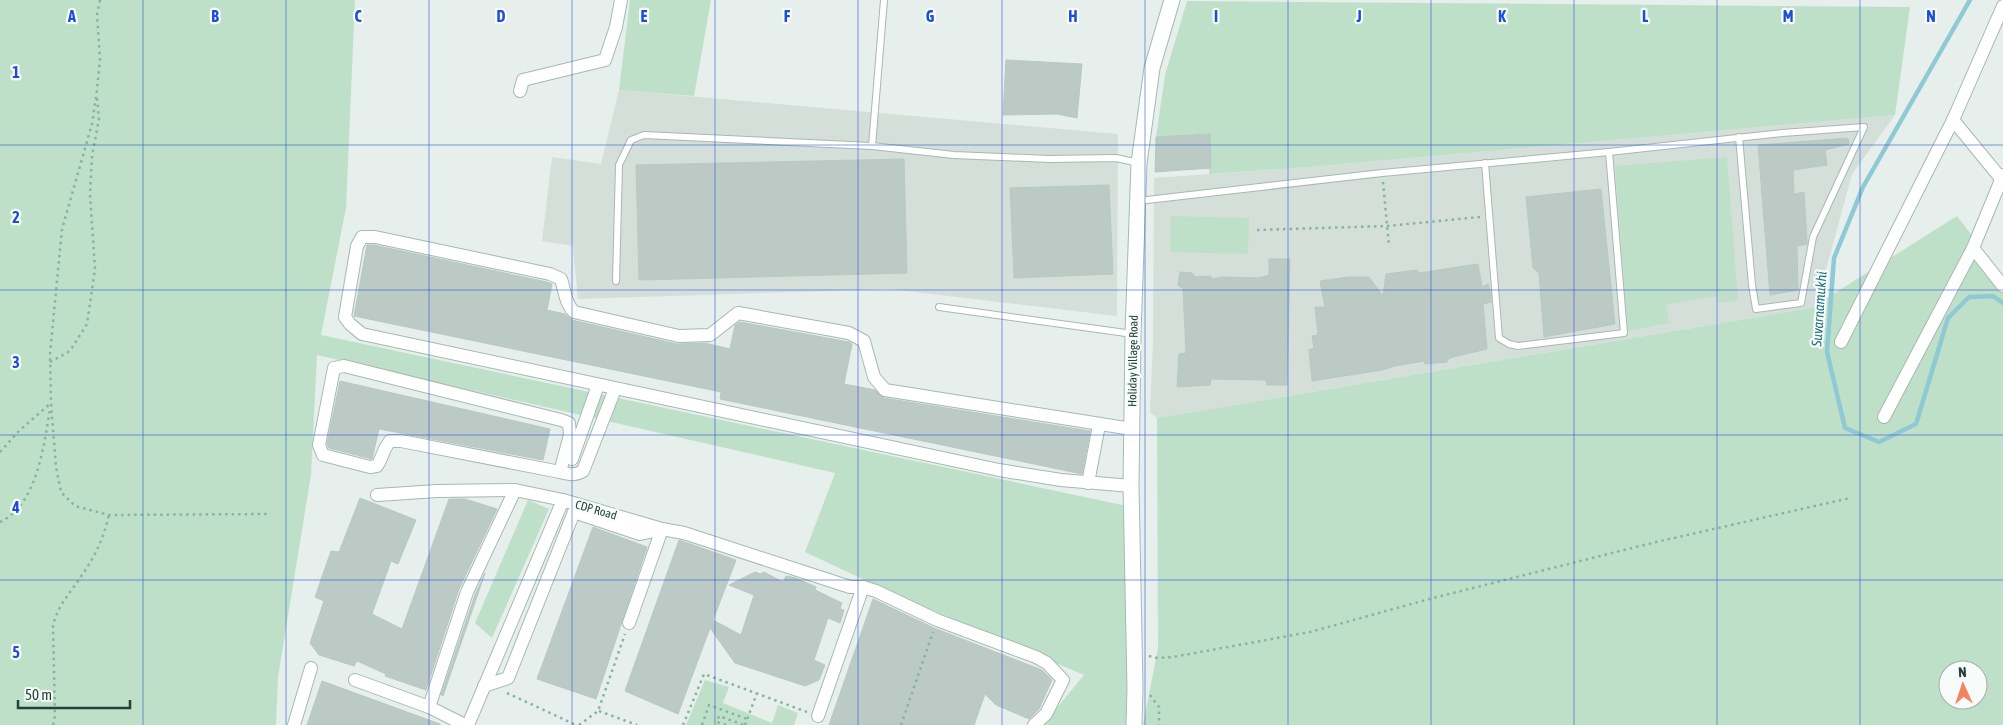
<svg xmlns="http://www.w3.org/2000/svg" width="2003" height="725" viewBox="0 0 2003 725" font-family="'Asap Condensed',sans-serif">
<rect width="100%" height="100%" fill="#e6efeb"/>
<!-- built -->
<g fill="#d4dfda">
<path d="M619 90 1118 134 1117 316 890 289 578 299 573 246 542 241 552 157 601 164Z"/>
<path d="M1895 115 1852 174 1817 303 1811 308 1157 418 1150 412 1153 343 1154 178 1309 167Z"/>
</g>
<!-- green -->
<g fill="#bfe0c8" fill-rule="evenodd">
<path d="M0 0H355L346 208 321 335 1127 506 1136 686 1127 725H1043L1084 675 899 596 805 552 835 473 317 355 311 475 278 677 276 725H0Z"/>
<path d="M630 0H711L694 96 619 90Z"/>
<path d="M1187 1 1910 7 1895 115 1309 167 1209 174 1210 134 1156 137 1165 75Z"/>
<path d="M1727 157 1738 300 1718 303 1717 296 1666 305 1669 323 1628 331 1615 166Z"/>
<path d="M1171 216 1249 218 1248 254 1170 252Z"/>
<path d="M1957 216 2003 276V725H1143L1158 648 1157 418 1811 308ZM1948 670H1978V700H1948Z"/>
<path d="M528 500 549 509 492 638 475 623Z"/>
<path d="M705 680 729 687 723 703 772 723 778 705 798 713 794 725H686Z"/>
</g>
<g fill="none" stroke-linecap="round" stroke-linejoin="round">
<!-- stream -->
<path stroke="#8ec9d4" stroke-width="4.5" d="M1970 0 1863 187 1834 258 1827 352 1845 428 1879 442 1916 424 1948 318 1969 297 1993 296 2003 303"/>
</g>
<!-- building -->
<g fill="#bbcac4" stroke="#b8c9c2">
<path d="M1006 60 1082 64 1077 118 1057 114 1003 115Z"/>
<path d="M1210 134 1211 168 1155 172 1156 137Z"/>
<path d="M1848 138 1849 144 1825 150 1827 165 1793 170 1794 194 1804 192 1807 240V244L1797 246 1798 290 1770 295 1758 145Z"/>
<path d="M904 159 907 273 639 280 636 165Z"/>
<path d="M1109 185 1113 274 1014 278 1010 188Z"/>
<path d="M1601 189 1615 324 1544 337 1539 273 1533 268 1526 197Z"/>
<path d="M367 245H374L547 282 552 284 547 310 565 314 572 320 677 344 705 343 730 349 735 325 740 322 849 342 852 344 844 384 875 390 884 398 1090 431 1082 474 720 399 721 392 354 316Z"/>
<path d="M1269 259H1290L1287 385H1267L1266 380 1211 379 1210 385 1177 387 1179 354 1186 353 1183 289 1178 285 1180 272 1192 273 1195 277 1211 276V279L1223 277 1258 278 1269 275Z"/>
<path d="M1478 264 1482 287 1488 284 1491 295V302L1483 304 1487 349 1449 358 1447 362 1425 364 1424 361 1395 366 1382 370 1312 381 1309 350 1314 348 1312 336 1318 335 1315 307H1325L1320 281 1348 277H1369L1383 296 1386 274 1417 270 1419 273Z"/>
<path d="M340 381 550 429 543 460 379 429 372 459 329 448 327 444Z"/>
<path d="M360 498 416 520 398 564 391 561 372 614 402 629 449 499H465L497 509 459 589 426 690 385 676 386 674 357 661 354 666 319 655 310 643 324 601 315 597 331 551 339 552Z"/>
<path d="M593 527 647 547 596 699 537 679Z"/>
<path d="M679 540 736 560 713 620 741 635 754 595 729 585 755 572 760 574 764 572 783 582 786 576 796 578 816 587 815 590 842 603 840 609 844 610 840 623 828 618 814 660 825 665 819 680 805 686 735 663 710 628 678 714 625 691Z"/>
<path d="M485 573 443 696 441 695 475 595Z"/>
<path d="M873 599 934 628 1042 670 1052 680 1039 709 1029 719 996 705 985 694 974 725H829Z"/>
<path d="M322 681 440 724V725H307Z"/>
</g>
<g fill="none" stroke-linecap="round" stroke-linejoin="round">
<!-- lane casing -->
<g stroke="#a8b8b2" stroke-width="8">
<g id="lane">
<path d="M872 146 884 0"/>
<path d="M1485 163 1499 338 1509 344 1518 346 1624 333 1609 152"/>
<path d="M1138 201 1382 173 1609 152 1782 133 1864 127 1813 237 1801 303 1756 309 1752 285 1739 137"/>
<path d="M616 281 619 165 631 140 644 135 872 146 954 155 1049 159 1116 158 1139 163"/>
<path d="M939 307 1133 334"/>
</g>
</g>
<!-- street casing -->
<g stroke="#a8b8b2" stroke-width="14">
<g id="street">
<path d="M2003 6 1953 120 2003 181"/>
<path d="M520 91 523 80 605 60 616 27 621 0"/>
<path d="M2003 175 1973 248 2003 286"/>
<path d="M1841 342 1953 120"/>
<path d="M1884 417 1973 248"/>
<path d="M572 459 598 385"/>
<path d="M560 472 570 435 569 423 561 420 344 366 334 368 319 445 323 455 370 467 377 466C383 457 383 449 390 441H401L560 472C568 474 575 476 583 471L615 389"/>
<path d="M1088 483 1099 425"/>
<path d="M1131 486 1061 480 999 470 362 334 350 324 345 317 357 246 362 237H375L550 274 561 279C565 291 565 303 574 312L679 336 710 335 738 313 849 333 864 341 874 377 885 390 1132 429"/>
<path d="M377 495 437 491 515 490"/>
<path d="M629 623 662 529"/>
<path d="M355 680 429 707 465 725"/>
<path d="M484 686 508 678 574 512 640 534 659 530"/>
<path d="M429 707 467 592 515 490 563 500"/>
<path d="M818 716 863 587"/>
<path d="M294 725 311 668"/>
<path d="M468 725 563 500 662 529 684 533 850 587H863L876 591 937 620 1036 657 1047 663 1063 680 1046 714 1034 725"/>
</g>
</g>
<!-- secondary casing -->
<g stroke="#a4bbb3" stroke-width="17">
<path id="secondary" d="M1134 725 1135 688 1131 486 1133 334 1139 163 1152 68 1172 0"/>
</g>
<!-- path -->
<g stroke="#86b3a5" stroke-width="2.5" stroke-dasharray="2.5 4" stroke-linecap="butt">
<path d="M100 0 97 15 100 59 97 90 92 124 62 229 50 354 51 403 56 467 61 492 75 506 109 515 267 514"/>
<path d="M1383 182 1389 246"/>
<path d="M1257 230 1387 226 1480 217"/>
<path d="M50 362 70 351 87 324 95 269 90 194 92 156 99 119 97 97"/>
<path d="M0 452 19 431 51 403"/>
<path d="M0 522C37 505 44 445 50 409"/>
<path d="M1149 656 1157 658 1173 657 1310 632 1433 598 1652 543 1850 498"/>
<path d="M507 693 576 725"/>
<path d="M1150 695 1159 707V725"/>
<path d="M599 711 637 725"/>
<path d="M53 725 55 716 53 626C57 606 71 592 82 575 95 557 104 537 109 515"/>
<path d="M579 725 598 711 625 634"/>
<path d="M683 725 704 674 807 712"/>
<path d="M702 725 709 705 747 719"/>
<path d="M726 725 717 722 719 716 744 725"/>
<path d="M745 725 757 693"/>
<path d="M901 725 933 632"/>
</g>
<!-- lane -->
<use href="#lane" stroke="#fff" stroke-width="6"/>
<!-- street -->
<use href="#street" stroke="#fff" stroke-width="12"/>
<!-- secondary -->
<use href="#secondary" stroke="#fff" stroke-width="15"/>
</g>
<!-- grid -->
<path fill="none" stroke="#1d4ed8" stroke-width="1" stroke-opacity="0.55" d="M143 0V725M286 0V725M429 0V725M572 0V725M715 0V725M858 0V725M1002 0V725M1145 0V725M1288 0V725M1431 0V725M1574 0V725M1717 0V725M1860 0V725M0 145H2003M0 290H2003M0 435H2003M0 580H2003"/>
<g text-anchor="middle" stroke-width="4.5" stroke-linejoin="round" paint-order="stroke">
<!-- street labels -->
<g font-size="12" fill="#24423a" stroke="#f7fbf9">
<text transform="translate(1133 361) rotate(-89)" y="4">Holiday Village Road</text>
<text transform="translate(596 510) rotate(16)" y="4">CDP Road</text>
</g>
<!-- water labels -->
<g font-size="14" font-style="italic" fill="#1c6f80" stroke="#f7fbf9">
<text transform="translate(1819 309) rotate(-86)" y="5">Suvarnamukhi</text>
</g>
</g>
<g font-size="16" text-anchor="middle" font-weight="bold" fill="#1d4ed8" stroke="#f7fbf9" stroke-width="4.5" stroke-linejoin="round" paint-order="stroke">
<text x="72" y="22">A</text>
<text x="215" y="22">B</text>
<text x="358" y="22">C</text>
<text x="501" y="22">D</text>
<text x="644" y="22">E</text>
<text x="787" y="22">F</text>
<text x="930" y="22">G</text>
<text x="1073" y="22">H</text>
<text x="1216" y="22">I</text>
<text x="1359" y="22">J</text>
<text x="1502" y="22">K</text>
<text x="1645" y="22">L</text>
<text x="1788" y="22">M</text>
<text x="1931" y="22">N</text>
<text x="16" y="78">1</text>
<text x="16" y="223">2</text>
<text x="16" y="368">3</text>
<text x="16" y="513">4</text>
<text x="16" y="658">5</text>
</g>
<!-- north arrow -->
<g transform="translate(1963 685) rotate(357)"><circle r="24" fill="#f7fbf9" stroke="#a3b1ad"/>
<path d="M0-4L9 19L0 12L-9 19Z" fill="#f4845f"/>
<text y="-8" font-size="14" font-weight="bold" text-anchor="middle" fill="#24423a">N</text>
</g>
<!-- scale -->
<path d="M18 700v8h112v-8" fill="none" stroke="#24423a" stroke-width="2.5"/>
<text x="25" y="700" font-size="15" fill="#24423a" stroke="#f7fbf9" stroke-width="4" paint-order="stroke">50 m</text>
</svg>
